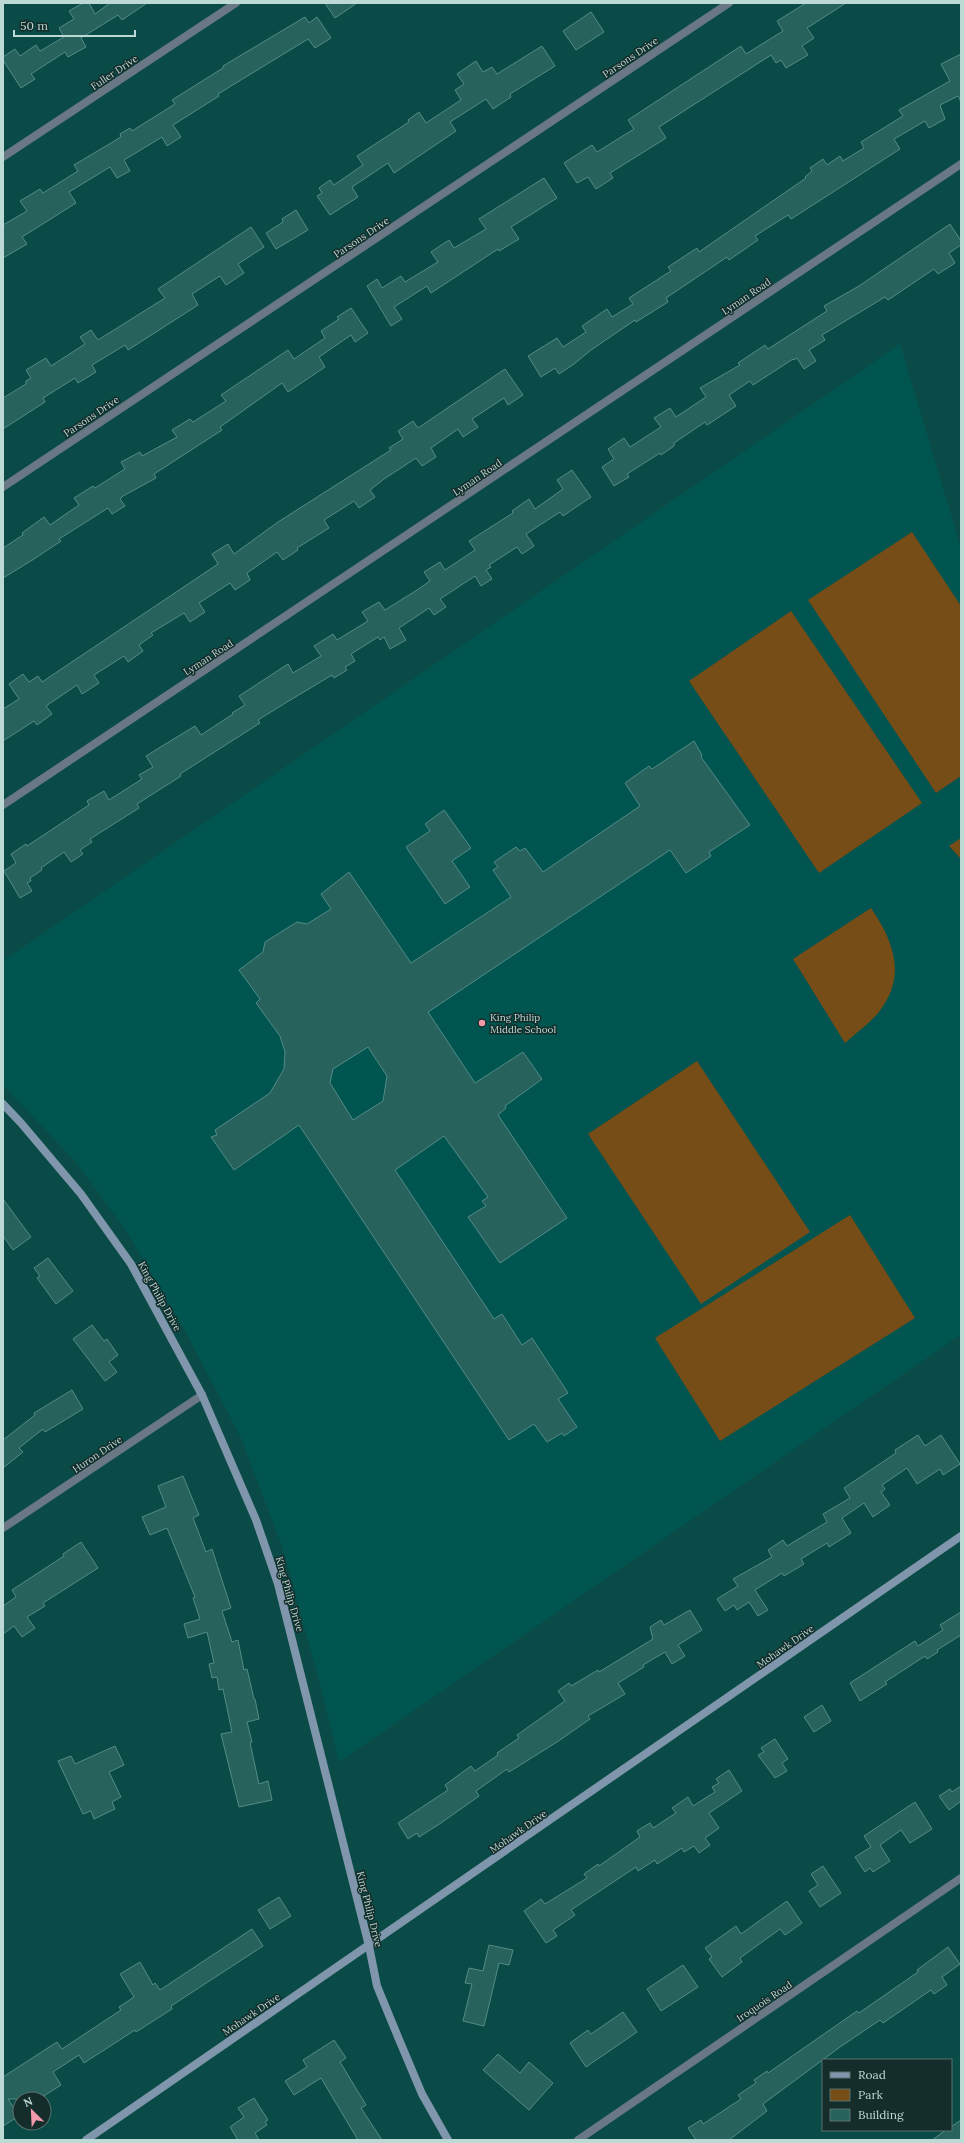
<svg xmlns="http://www.w3.org/2000/svg" width="964" height="2143" viewBox="0 0 964 2143" font-family="Lora,serif">
<rect width="100%" height="100%" fill="#0b4b47"/>
<!-- built -->
<path fill="#005550" d="M900 344 961 548V1338L959 1336 339 1762 320 1685 284 1552 241 1438 183 1327 125 1229 74 1160 3 1085V961Z"/>
<!-- green -->
<g fill="#764c17">
<path d="M912 532 961 606V776L936 793 808 600Z"/>
<path d="M791 611 922 803 819 873 689 681Z"/>
<path d="M961 838V859L949 846Z"/>
<path d="M871 908C894 942 907 976 879 1012 870 1023 856 1033 845 1043L793 959Z"/>
<path d="M697 1061 810 1232 701 1304 588 1134Z"/>
<path d="M850 1215 915 1318 720 1441 655 1338Z"/>
</g>
<!-- building -->
<g fill="#28625d" stroke="#538c87" fill-rule="evenodd">
<path d="M83 3H89L95 14 110 3H147L122 20 118 15 81 38 86 47 68 57 65 52 31 74 35 79 21 88 3 60V57L15 49 20 56 36 45 40 51 64 37 59 28 74 19 69 11Z"/>
<path d="M325 3H357L335 18Z"/>
<path d="M806 3H846L807 28 814 38 802 46 808 55 786 68 781 60 776 63 771 55 659 127 666 138 610 173 613 178 596 189 588 177 577 183 564 163 592 145 597 152 634 129 628 120 741 46 746 54 783 31 777 21Z"/>
<path d="M591 12 604 32 576 50 563 31Z"/>
<path d="M305 17 309 23 317 17 331 38 315 48 308 39 218 94 219 96 173 125 181 137 167 146 162 137 124 160 130 171 117 178 110 167 69 192 76 203 22 237 27 244 3 258V225L27 211 20 201 40 189 43 193 78 171 74 165 121 137 120 134 130 128 132 131 175 104 172 100 223 68V66Z"/>
<path d="M542 46 555 66 510 94 511 97 493 109 486 99 450 122 456 131 394 173 388 163 352 187 358 197 330 215 317 196 322 193 319 188 330 180 334 185 363 165 357 156 409 122 408 120 419 112 426 123 461 100 455 90 464 84 457 74 476 61 483 72 492 67 497 74Z"/>
<path d="M961 54V102L958 96 940 105 945 119 929 128 925 121 894 139 900 149 791 219 788 215 755 236 758 240 729 260 727 257 666 298 668 302 636 322 635 320 591 350 574 364 559 374 555 368 541 377 528 356 557 338 563 347 586 332 582 326 607 309 612 317 633 304 629 298 671 271 668 267 697 248 699 252 806 178 805 177 812 171 810 168 823 159 827 165 840 156 843 161 864 148 861 142 903 116 899 110 950 81 941 64Z"/>
<path d="M544 178 557 198 511 227 519 239 499 251 498 249 431 293 427 286 394 307 402 319 391 326 367 286 377 279 382 288 401 276 405 282 438 262 431 252 449 240 454 248 486 229 479 219Z"/>
<path d="M296 210 308 230 276 249 266 233 283 222 282 219Z"/>
<path d="M950 224 961 241V245L949 253 955 263 938 274 934 269 888 300 885 297 822 335 825 340 809 350 816 361 804 369 797 358 794 360 793 359 753 385 750 381 729 395 736 406 707 425 705 422 674 443V446L661 455 660 453 627 474 629 477 614 486 602 467 614 459 608 449 624 438 630 447 661 427 654 418 670 408 676 417 706 397 700 388 740 365 738 363 765 345 768 349 827 311 824 306 859 286Z"/>
<path d="M251 227 264 247 238 264 244 273 226 285 220 276 192 294 198 305 128 350 125 345 92 365 96 372 78 383 75 378 43 398 45 402 3 429V398L26 384V381L31 378 26 370 46 358 51 366 85 344 80 337 91 330 98 340 165 298 158 289Z"/>
<path d="M351 308 368 333 355 342 351 335 319 357 325 367 288 392 282 383 220 427 222 430 154 474 156 478 123 496 120 499 125 506 112 514 108 508 59 539 61 541 34 559 3 578V548L23 535 22 533 44 517 50 525 79 505 74 498 93 486 95 488 125 469 121 462 140 452 142 456 177 437 172 430 190 419 193 422 226 401 221 395 288 350 294 359 325 338 321 331 339 319 337 317Z"/>
<path d="M505 369 523 395 508 405 504 398 472 419 478 427 463 437 458 429 431 448 436 457 422 466 416 458 384 479 370 490 375 497 359 508 354 501 324 520 329 528 297 548 298 550 283 560 277 552 247 573 250 580 235 590 230 583 199 603 205 612 190 622 184 613 151 633 153 635 139 645 143 651 128 662 124 656 94 675 99 683 82 694 77 685 46 706 52 714 37 725 34 721 3 741V709L19 699 9 684 23 674 29 682 38 676 42 682 218 564 212 554 228 544 234 554 278 522 391 450 389 448 403 439 398 431 413 421 418 428Z"/>
<path d="M572 470 591 497 563 516 560 512 526 534 534 546 522 554 517 547 489 565 491 567 486 570 492 579 481 586 475 576 440 599 446 607 434 615 429 608 399 628 406 640 390 649 384 637 380 640 378 637 351 654 355 661 345 667 347 670 334 678 332 675 287 702 258 720 260 723 180 774 181 776 137 804 139 808 90 839 92 842 80 850 83 854 71 862 64 852 41 868 42 870 30 878 31 881 27 883 32 891 20 898 4 871 16 863 11 854 26 844 27 846 89 805 87 801 104 791 109 800 142 779 139 775 153 767 146 756 195 726 201 735 233 714 232 713 245 705 239 696 288 664 293 673 321 656 314 646 333 634 337 640 368 621 362 612 379 602 385 610 417 590 430 581 424 572 440 562 445 570 475 550 469 541 513 513 512 511 529 499 535 509 563 489 557 480Z"/>
<path d="M694 741 702 755 701 757 750 825 709 852 711 856 686 873 670 850 428 1012 475 1083 523 1052 542 1079 505 1106 506 1108 498 1115 567 1218 500 1263 468 1217 486 1206 482 1201 488 1197 444 1136 395 1170 494 1319 502 1314 522 1345 532 1338 568 1393 558 1399 577 1427 564 1436 562 1433 547 1442 534 1424 509 1440 299 1125 234 1170 211 1137 217 1135 215 1130 270 1093 284 1069 285 1052 280 1036 256 1003 260 999 239 970 263 952 265 942 297 922 307 924 331 909 321 894 349 872 411 963 511 897 493 870 498 867 494 862 516 847 520 851 525 848 543 872 640 806 625 783 649 766 652 769ZM368 1047 387 1076 383 1101 353 1120 330 1083 333 1069Z"/>
<path d="M444 810 471 848 452 861 470 887 445 904 406 847 430 831 425 824Z"/>
<path d="M3 1199 31 1237 13 1250 3 1236Z"/>
<path d="M48 1258 73 1291 56 1304 37 1278 40 1276 34 1268Z"/>
<path d="M92 1325 104 1341 107 1339 118 1355 109 1362 117 1372 105 1381 73 1339Z"/>
<path d="M72 1390 83 1409 45 1432 43 1429 19 1448 23 1452 3 1468V1440L35 1415 34 1413Z"/>
<path d="M918 1435 925 1446 941 1435 960 1464 943 1475 940 1469 917 1484 907 1468 882 1485 885 1489 881 1492 890 1505 873 1517 864 1503 842 1518 851 1533 829 1547 827 1543 801 1559 804 1564 784 1576 782 1573 755 1590 768 1610 758 1616 749 1602 737 1610 734 1605 725 1611 717 1599 738 1586 733 1579 772 1557 768 1550 783 1540 787 1546 827 1522 823 1514 850 1498 844 1488 896 1453 895 1450Z"/>
<path d="M183 1476 199 1515 193 1518 206 1552 212 1549 231 1608 222 1611 232 1642 238 1640 244 1670 247 1669 254 1699H255L259 1719 247 1722 252 1742 250 1743 259 1784 268 1781 272 1800 239 1807 221 1734 232 1732 223 1689 219 1690 217 1677 212 1678 209 1664 214 1663 207 1632 188 1638 184 1624 200 1619 193 1598 195 1597 167 1528 150 1535 142 1517 166 1507 158 1486Z"/>
<path d="M81 1542 98 1568 43 1603 45 1606 27 1617 35 1628 22 1637 14 1626 3 1634V1606L16 1597 12 1590 64 1556 63 1554Z"/>
<path d="M690 1610 702 1630 678 1645 685 1656 672 1664 665 1652 643 1665 644 1667 618 1683 625 1694 588 1716 590 1719 557 1742 509 1772 507 1769 476 1791 479 1796 441 1823 419 1837 417 1833 408 1839 398 1823 448 1790 445 1785 471 1766 475 1771 498 1755 497 1753 519 1738 517 1735 565 1701 558 1691 569 1683 571 1686 598 1670 599 1672 653 1639 650 1627 661 1620 664 1625Z"/>
<path d="M961 1612V1635L937 1650 938 1652 927 1659 925 1656 885 1682 887 1684 860 1701 850 1683 915 1641 918 1646 943 1630 940 1625Z"/>
<path d="M822 1705 831 1721 814 1732 804 1717Z"/>
<path d="M775 1739 788 1759 782 1763 787 1771 775 1778 758 1755 764 1752 761 1748Z"/>
<path d="M115 1746 124 1765 109 1772 121 1797 112 1802 115 1809 94 1819 91 1811 83 1814 58 1761 71 1756 75 1764Z"/>
<path d="M729 1770 742 1791 709 1813 719 1828 705 1838 710 1845 699 1853 694 1846 684 1852 682 1848 657 1864 655 1860 638 1871 636 1867 571 1910 575 1915 553 1930 557 1936 546 1943 524 1911 541 1899 545 1904 587 1878 584 1874 598 1864 599 1866 640 1837 637 1831 650 1823 653 1828 676 1813 672 1808 688 1797 693 1806 715 1792 712 1787 719 1783 716 1779Z"/>
<path d="M961 1786V1801L949 1810 939 1796 950 1789 952 1792Z"/>
<path d="M915 1802 932 1829 910 1843 901 1830 880 1845 890 1861 873 1872 870 1868 865 1872 855 1857 871 1847 864 1836Z"/>
<path d="M823 1866 841 1893 820 1907 809 1891 818 1885 811 1874Z"/>
<path d="M279 1897 291 1916 270 1929 258 1910Z"/>
<path d="M787 1901 802 1923 785 1935 780 1929 740 1958 742 1962 722 1977 709 1959 712 1957 705 1948 736 1926 741 1934Z"/>
<path d="M252 1929 263 1946 171 2006 172 2009 136 2032 135 2030 84 2063 79 2055 53 2072 61 2085 39 2099H8L19 2116 3 2126V2077L57 2042 62 2049 121 2010 119 2007 134 1997 120 1974 140 1962 153 1985 155 1983 160 1990Z"/>
<path d="M489 1945 513 1950 509 1965 499 1963 484 2026 463 2021 472 1984 465 1983 469 1968 483 1971Z"/>
<path d="M948 1947 960 1964 942 1977 947 1985 934 1994 931 1990 883 2023 880 2020 840 2047 763 2104 767 2111 729 2140H696L688 2128 701 2120 703 2124 741 2099 738 2095 756 2083 754 2080 767 2071 768 2073 857 2011 859 2013 918 1972 917 1970Z"/>
<path d="M683 1965 698 1987 661 2011 647 1989Z"/>
<path d="M623 2012 637 2032 586 2067 570 2043 588 2030 591 2034Z"/>
<path d="M334 2040 346 2058 340 2062 366 2105 361 2108 382 2140H358L321 2078 294 2095 285 2081 307 2067 303 2060Z"/>
<path d="M498 2054 520 2073 529 2062 553 2083 529 2110 483 2070Z"/>
<path d="M254 2098 268 2120 265 2122 267 2125 255 2133 259 2140H238L230 2127 244 2117 238 2108Z"/>
<path d="M961 2120V2140H932L946 2130H951V2127Z"/>
</g>
<g fill="none" stroke-linecap="round" stroke-linejoin="round">
<!-- street -->
<g stroke="#6a7886" stroke-width="8">
<path d="M3 157 236 3"/>
<path d="M3 487 729 3"/>
<path d="M3 805 961 164"/>
<path d="M3 1528 202 1395"/>
<path d="M578 2140 961 1878"/>
</g>
<!-- secondary -->
<g stroke="#8096ac" stroke-width="8">
<path d="M3 1104 21 1123 81 1194 131 1264 202 1395 256 1520 278 1584 369 1946 377 1986 398 2037 422 2094 448 2140"/>
<path d="M86 2140 961 1536"/>
</g>
</g>
<!-- markers -->
<circle fill="#f39aaa" stroke="#142c2a" stroke-width="1.5" cx="482" cy="1023" r="4"/>
<g text-anchor="middle" stroke-width="3" stroke-linejoin="round" paint-order="stroke">
<!-- street labels -->
<g font-size="10" fill="#bdd9d5" stroke="#142c2a">
<text transform="translate(630 57) rotate(-34)" y="4">Parsons Drive</text>
<text transform="translate(114 72) rotate(-34)" y="4">Fuller Drive</text>
<text transform="translate(361 237) rotate(-34)" y="4">Parsons Drive</text>
<text transform="translate(746 296) rotate(-34)" y="4">Lyman Road</text>
<text transform="translate(91 416) rotate(-34)" y="4">Parsons Drive</text>
<text transform="translate(477 477) rotate(-34)" y="4">Lyman Road</text>
<text transform="translate(208 657) rotate(-33)" y="4">Lyman Road</text>
<text transform="translate(160 1296) rotate(61)" y="4">King Philip Drive</text>
<text transform="translate(97 1454) rotate(-34)" y="4">Huron Drive</text>
<text transform="translate(290 1594) rotate(74)" y="4">King Philip Drive</text>
<text transform="translate(785 1646) rotate(-35)" y="4">Mohawk Drive</text>
<text transform="translate(518 1831) rotate(-35)" y="4">Mohawk Drive</text>
<text transform="translate(370 1909) rotate(76)" y="4">King Philip Drive</text>
<text transform="translate(764 2001) rotate(-34)" y="4">Iroquois Road</text>
<text transform="translate(251 2014) rotate(-34)" y="4">Mohawk Drive</text>
</g>
<!-- poi labels -->
<g font-size="10" fill="#bdd9d5" stroke="#142c2a" text-anchor="start">
<text x="490" y="1021">King Philip<tspan x="490" dy="12">Middle School</tspan></text>
</g>
</g>
<!-- border -->
<rect width="964" height="2143" fill="none" stroke="#bdd9d5" stroke-width="8"/>
<!-- legend -->
<rect x="822" y="2059" width="130" height="72" fill="#142c2a" stroke="#58716e"/>
<rect x="830" y="2072" width="20" height="6" fill="#8096ac" stroke="#58716e"/>
<text x="858" y="2079" font-size="12" fill="#bdd9d5">Road</text>
<rect x="830" y="2089" width="20" height="12" fill="#764c17" stroke="#58716e"/>
<text x="858" y="2099" font-size="12" fill="#bdd9d5">Park</text>
<rect x="830" y="2109" width="20" height="12" fill="#28625d" stroke="#58716e"/>
<text x="858" y="2119" font-size="12" fill="#bdd9d5">Building</text>
<!-- north arrow -->
<g transform="translate(32 2111) rotate(336)"><circle r="19" fill="#142c2a" stroke="#58716e"/>
<path d="M0-3L7 15L0 10L-7 15Z" fill="#f39aaa"/>
<text y="-6" font-size="11" font-weight="bold" text-anchor="middle" fill="#bdd9d5">N</text>
</g>
<!-- scale -->
<path d="M14 30v6h121v-6" fill="none" stroke="#bdd9d5" stroke-width="2"/>
<text x="20" y="30" font-size="12" fill="#bdd9d5" stroke="#142c2a" stroke-width="3" paint-order="stroke">50 m</text>
</svg>
